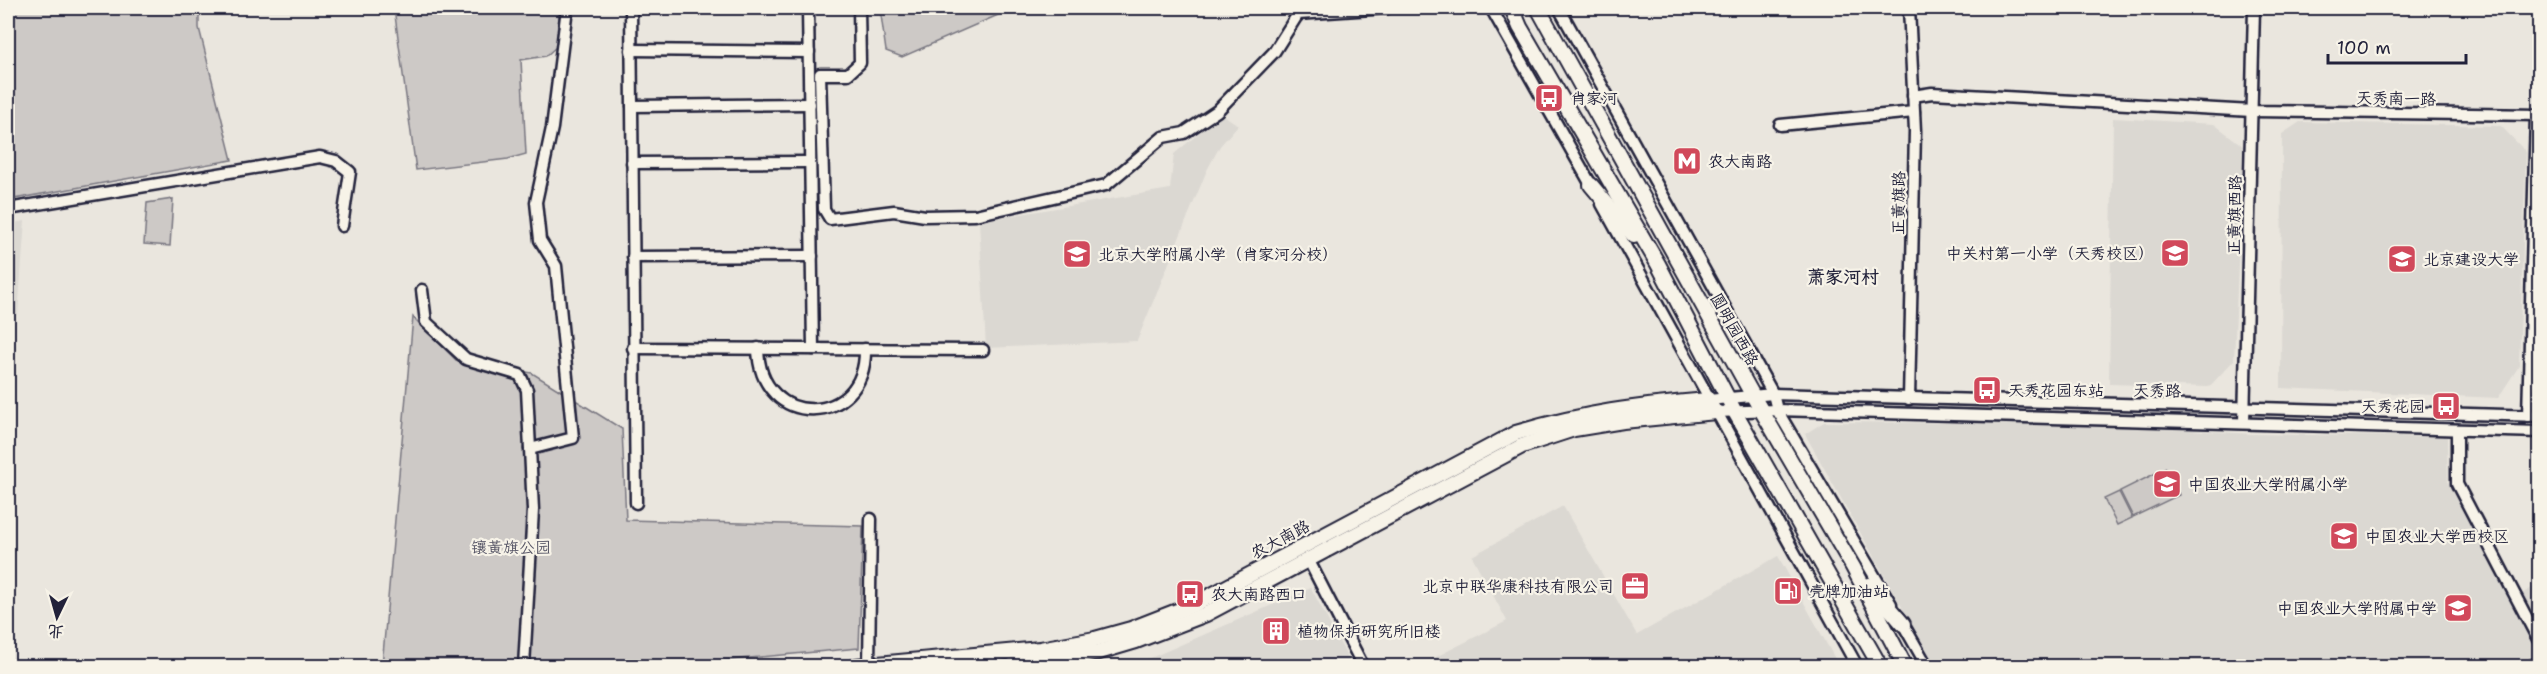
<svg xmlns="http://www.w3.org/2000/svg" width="2547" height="674" viewBox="0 0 2547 674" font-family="'Shantell Sans','LXGW WenKai TC',sans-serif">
<rect width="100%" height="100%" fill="#eae6de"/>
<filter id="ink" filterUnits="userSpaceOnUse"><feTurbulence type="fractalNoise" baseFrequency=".0167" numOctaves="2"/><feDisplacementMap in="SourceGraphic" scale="12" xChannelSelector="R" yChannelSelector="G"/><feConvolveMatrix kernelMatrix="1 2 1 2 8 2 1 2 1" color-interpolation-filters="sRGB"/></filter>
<g filter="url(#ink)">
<!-- built -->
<g fill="#dbd8d2">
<path d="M1222 114 1238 125 1220 146 1207 170 1137 341 986 348 979 221 1170 189 1174 154Z"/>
<path d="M2113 118 2214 124 2243 146 2234 360 2209 387 2109 384Z"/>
<path d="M2300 122 2501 126 2526 152 2519 366 2498 398 2281 388 2282 134Z"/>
<path d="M25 221 18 315 8 314V224Z"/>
<path d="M1824 422 2099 424 2252 434 2447 437 2448 483 2489 554 2518 596 2539 584V666H1935L1805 434Z"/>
<path d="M1563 506 1637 635 1778 556 1839 666H1418L1507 621 1472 556Z"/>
<path d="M1311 588 1352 666H1129L1139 663Z"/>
</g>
<!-- green -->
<g fill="#cdc9c6" stroke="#787680" stroke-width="1.5">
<path d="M8 8H199V28L232 160 8 200Z"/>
<path d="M394 8H560L556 47 546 56 521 60 526 154 508 159 416 170Z"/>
<path d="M880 8H996L998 15 902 57 886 51Z"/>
<path d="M173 199 170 246 144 244 147 203Z"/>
<path d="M413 317 456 360 532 373 622 429 626 520 863 526 859 648 664 666H382Z"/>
<path d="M2166 468 2179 495 2133 517 2120 491Z"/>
<path d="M2119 492 2132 518 2117 525 2104 499Z"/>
</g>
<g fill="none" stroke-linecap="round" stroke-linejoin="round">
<!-- minor casing -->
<g stroke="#22223b" stroke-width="15">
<g id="minor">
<path d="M631 8 636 503"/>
<path d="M808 8 813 349"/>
<path d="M859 8 860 63 848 74H820L824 209 830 219 894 211 925 216 975 215 1106 185 1163 137 1184 133 1217 111 1274 52 1298 14 1387 8"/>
<path d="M1491 8 1594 190"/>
<path d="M1559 8 1773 394 1777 410 1891 604"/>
<path d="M631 50 809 52"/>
<path d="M1913 96 1932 93 2252 111 2540 115"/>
<path d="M632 106 810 104"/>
<path d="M1780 125 1914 112"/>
<path d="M632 163 810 162"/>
<path d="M1602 204 1857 666"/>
<path d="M8 209 320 157 336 161 350 172 342 226"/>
<path d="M633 257 812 256"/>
<path d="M422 290 426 322 466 359 520 375 527 390 530 449"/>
<path d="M633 348 983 350"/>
<path d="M758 348C759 431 867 428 865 349"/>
<path d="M1909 399 1915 131 1909 8"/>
<path d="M1708 400 1773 394 2540 416"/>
<path d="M1716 412 1777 410 2540 432"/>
<path d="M2528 416 2536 115"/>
<path d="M2244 423 2254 8"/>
<path d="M2457 430V484L2540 643"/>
<path d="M1308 559 1363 666"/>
<path d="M1899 617 1927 666"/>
<path d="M869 665 871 519"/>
<path d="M524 666 533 510 530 449 573 438 556 266 540 240 536 202 552 128 567 8"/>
<path d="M2531 666 2540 662"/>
</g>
</g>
<!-- major casing -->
<g stroke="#22223b" stroke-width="18">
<g id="major">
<path d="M1512 8 1520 27 1658 264 1735 412 1880 666"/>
<path d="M1538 8 1753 396 1853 567 1905 666"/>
<path d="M1591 185 1634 236"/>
<path d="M1869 585 1903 624"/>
<path d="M856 666 1040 649 1095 639 1131 629 1195 604 1516 433C1584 413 1637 406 1708 400"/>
<path d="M1012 666 1099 652 1136 641 1206 614 1522 446 1574 429 1623 421 1716 412"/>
</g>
</g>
<!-- minor -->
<use href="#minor" stroke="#f7f3e8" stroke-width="10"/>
<!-- major -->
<use href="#major" stroke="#f7f3e8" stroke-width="14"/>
</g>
</g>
<!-- icons -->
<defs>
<g id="bus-square" transform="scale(1.5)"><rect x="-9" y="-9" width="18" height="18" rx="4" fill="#d1495b" stroke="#f7f3e8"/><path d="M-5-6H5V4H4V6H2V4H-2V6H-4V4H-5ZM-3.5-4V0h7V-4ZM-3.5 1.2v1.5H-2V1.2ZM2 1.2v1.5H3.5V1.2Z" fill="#fff"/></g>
<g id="metro-square" transform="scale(1.5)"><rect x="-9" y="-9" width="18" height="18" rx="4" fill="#d1495b" stroke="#f7f3e8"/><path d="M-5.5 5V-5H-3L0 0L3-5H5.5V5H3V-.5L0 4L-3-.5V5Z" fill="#fff"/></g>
<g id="school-square" transform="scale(1.5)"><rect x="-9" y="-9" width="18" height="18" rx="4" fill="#d1495b" stroke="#f7f3e8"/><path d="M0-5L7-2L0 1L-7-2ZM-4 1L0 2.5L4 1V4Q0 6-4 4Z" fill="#fff"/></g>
<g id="university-square" transform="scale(1.5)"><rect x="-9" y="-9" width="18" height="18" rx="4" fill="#d1495b" stroke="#f7f3e8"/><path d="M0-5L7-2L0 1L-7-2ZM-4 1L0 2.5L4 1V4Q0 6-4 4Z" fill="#fff"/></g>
<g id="office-square" transform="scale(1.5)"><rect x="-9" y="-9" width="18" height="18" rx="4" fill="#d1495b" stroke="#f7f3e8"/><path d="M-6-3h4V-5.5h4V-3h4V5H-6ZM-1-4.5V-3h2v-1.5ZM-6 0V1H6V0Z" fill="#fff"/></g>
<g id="fuel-square" transform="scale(1.5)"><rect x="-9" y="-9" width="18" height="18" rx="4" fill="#d1495b" stroke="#f7f3e8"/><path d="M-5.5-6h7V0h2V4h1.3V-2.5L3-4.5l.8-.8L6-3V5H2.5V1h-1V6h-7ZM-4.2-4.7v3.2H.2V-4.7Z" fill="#fff"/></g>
<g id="building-square" transform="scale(1.5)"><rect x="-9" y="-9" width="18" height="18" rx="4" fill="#d1495b" stroke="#f7f3e8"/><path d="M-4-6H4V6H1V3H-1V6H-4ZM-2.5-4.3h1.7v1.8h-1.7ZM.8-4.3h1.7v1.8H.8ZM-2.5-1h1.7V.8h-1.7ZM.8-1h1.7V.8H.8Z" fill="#fff"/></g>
</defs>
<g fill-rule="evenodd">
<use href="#bus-square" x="1549" y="98"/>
<use href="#metro-square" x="1687" y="161"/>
<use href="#school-square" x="2175" y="253"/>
<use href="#school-square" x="1077" y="254"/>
<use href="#university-square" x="2402" y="259"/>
<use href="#bus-square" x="1987" y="390"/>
<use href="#bus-square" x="2446" y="406"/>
<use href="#school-square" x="2167" y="484"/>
<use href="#university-square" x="2344" y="536"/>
<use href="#office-square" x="1635" y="586"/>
<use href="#fuel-square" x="1788" y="591"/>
<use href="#bus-square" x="1190" y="594"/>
<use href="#school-square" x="2458" y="608"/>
<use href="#building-square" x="1276" y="631"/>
</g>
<g text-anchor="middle" stroke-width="4.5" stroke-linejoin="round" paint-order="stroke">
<!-- poi labels -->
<g font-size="16" fill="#22223b" stroke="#f7f3e8" text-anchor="start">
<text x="1570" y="104">肖家河</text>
<text x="1708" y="167">农大南路</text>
<text x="2154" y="259" text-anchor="end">中关村第一小学（天秀校区）</text>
<text x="1098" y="260">北京大学附属小学（肖家河分校）</text>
<text x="2423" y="265">北京建设大学</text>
<text x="2008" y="396">天秀花园东站</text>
<text x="2425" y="412" text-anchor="end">天秀花园</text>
<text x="2188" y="490">中国农业大学附属小学</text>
<text x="2365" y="542">中国农业大学西校区</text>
<text x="1614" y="592" text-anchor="end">北京中联华康科技有限公司</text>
<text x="1809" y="597">壳牌加油站</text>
<text x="1211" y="600">农大南路西口</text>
<text x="2437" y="614" text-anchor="end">中国农业大学附属中学</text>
<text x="1297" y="637">植物保护研究所旧楼</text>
</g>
<!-- street labels -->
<g font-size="16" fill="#22223b" stroke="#f7f3e8">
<text transform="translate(2396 98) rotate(1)" y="6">天秀南一路</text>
<text transform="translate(1898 203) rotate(-89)" y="6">正黄旗路</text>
<text transform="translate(2234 215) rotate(-89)" y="6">正黄旗西路</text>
<text transform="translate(1735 329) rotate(61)" y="6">圆明园西路</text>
<text transform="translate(2157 390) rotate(1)" y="6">天秀路</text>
<text transform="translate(1280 539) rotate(-28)" y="6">农大南路</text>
</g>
<!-- park labels -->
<g font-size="16" fill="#555465" stroke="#f7f3e8">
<text x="511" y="553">镶黄旗公园</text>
</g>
<!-- neighbourhood labels -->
<g font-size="18" font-weight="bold" fill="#22223b" stroke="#f7f3e8">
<text x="1843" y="283">萧家河村</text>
</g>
</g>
<!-- margin -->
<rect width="2547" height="674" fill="none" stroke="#f7f3e8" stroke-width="30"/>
<rect x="15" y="15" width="2517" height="644" fill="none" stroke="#22223b" stroke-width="2" filter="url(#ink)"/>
<!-- north arrow -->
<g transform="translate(57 617) rotate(185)" stroke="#f7f3e8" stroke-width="4.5" paint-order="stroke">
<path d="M0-4.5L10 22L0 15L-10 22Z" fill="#22223b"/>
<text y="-9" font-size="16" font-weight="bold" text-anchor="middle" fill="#22223b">北</text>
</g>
<!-- scale -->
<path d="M2328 54v9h138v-9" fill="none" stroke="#22223b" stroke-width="3"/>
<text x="2337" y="54" font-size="18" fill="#22223b" stroke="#f7f3e8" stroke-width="4.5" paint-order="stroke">100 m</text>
</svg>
